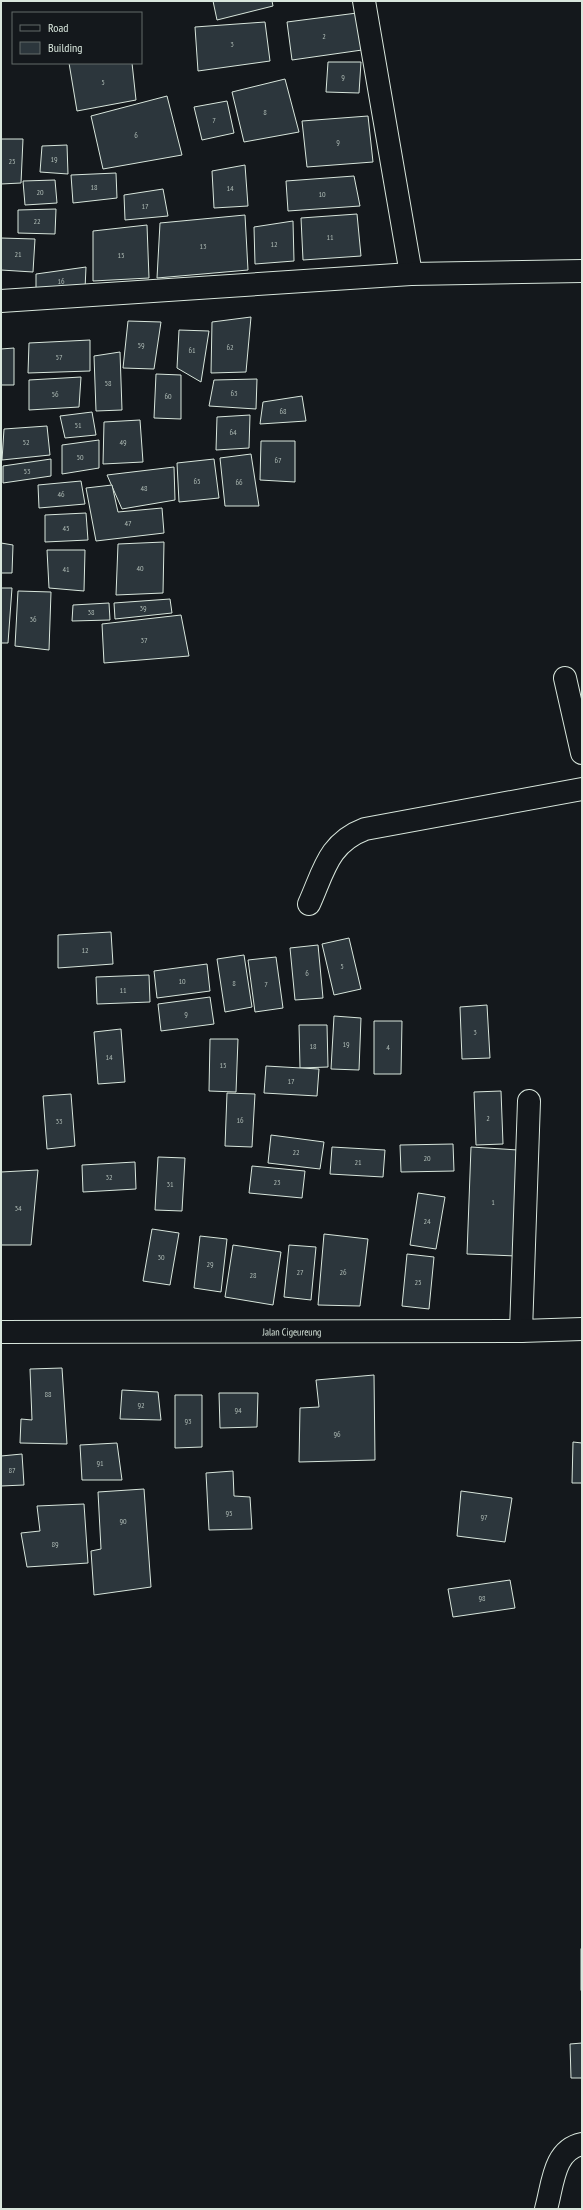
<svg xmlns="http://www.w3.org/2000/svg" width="583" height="2210" viewBox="0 0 583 2210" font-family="'PT Sans Narrow',sans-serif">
<rect width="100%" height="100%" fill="#14181c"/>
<!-- building -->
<g fill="#2c363c" stroke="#d8e6dc">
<path d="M213 1H272L273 6 217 20Z"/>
<path d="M357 13 362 50 292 60 287 22Z"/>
<path d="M265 22 270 61 198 71 195 27Z"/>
<path d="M328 62H361L359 93 326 92Z"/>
<path d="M69 63H132L136 100 77 111Z"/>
<path d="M285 79 299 132 244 142 232 92Z"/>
<path d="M167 96 182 155 103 169 91 116Z"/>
<path d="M227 101 234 133 202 140 194 107Z"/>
<path d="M368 116 373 162 307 167 302 121Z"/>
<path d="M1 139H23L21 183 1 184Z"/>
<path d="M67 145 68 174 40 172 42 146Z"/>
<path d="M245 165 248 206 214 208 212 171Z"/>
<path d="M116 173 117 198 73 203 71 175Z"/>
<path d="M354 176 360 206 288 211 286 181Z"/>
<path d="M55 180 57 203 25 205 23 181Z"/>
<path d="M163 189 168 216 125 220 124 195Z"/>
<path d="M56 209 55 234 18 233V210Z"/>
<path d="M357 214 361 256 303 260 301 218Z"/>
<path d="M245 215 248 270 157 278 160 223Z"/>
<path d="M293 221 294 261 255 264 254 227Z"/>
<path d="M147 225 149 278 93 281V231Z"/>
<path d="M1 238 35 239 33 272 1 270Z"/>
<path d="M86 267 85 289 36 294V274Z"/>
<path d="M251 317 246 372 211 373 212 322Z"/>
<path d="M128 321 161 322 154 369 123 368Z"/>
<path d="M179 330 209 331 201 382 177 368Z"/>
<path d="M90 340V371L28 373 29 343Z"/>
<path d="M14 348V385H1V349Z"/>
<path d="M120 352 122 410 96 411 94 356Z"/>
<path d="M156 374 181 375V419L154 418Z"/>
<path d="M81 377 79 407 29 410V380Z"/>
<path d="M257 379 256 409 209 406 214 380Z"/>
<path d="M302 396 306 421 260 424 263 402Z"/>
<path d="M92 412 96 435 65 438 60 416Z"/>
<path d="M250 415 249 448 216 450 217 417Z"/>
<path d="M140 420 143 462 103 464 104 422Z"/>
<path d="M47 426 50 455 2 460 4 429Z"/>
<path d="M99 440V468L62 474V445Z"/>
<path d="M261 441H295V482L260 480Z"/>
<path d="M251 454 259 506H225L220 458Z"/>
<path d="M51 459V476L3 483V466Z"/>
<path d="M214 459 219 498 179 502 177 463Z"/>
<path d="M174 467 175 500 122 509 107 475Z"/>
<path d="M81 481 85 504 39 508 38 485Z"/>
<path d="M112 485 118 512 162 508 164 533 96 541 86 488Z"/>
<path d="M86 513 88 540 45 542V515Z"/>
<path d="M164 542 163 593 116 595 118 544Z"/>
<path d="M1 543 13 545 12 573H1Z"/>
<path d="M47 550H85L84 591 49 588Z"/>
<path d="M1 588H12L8 643H1Z"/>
<path d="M18 591 51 592 49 650 15 646Z"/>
<path d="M170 599 172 613 115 619 114 603Z"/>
<path d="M109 603 110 620 72 621 73 605Z"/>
<path d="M181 615 189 656 104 663 102 624Z"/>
<path d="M111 932 113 964 58 968V935Z"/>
<path d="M349 938 361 989 334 995 322 944Z"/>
<path d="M318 945 323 998 295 1000 290 948Z"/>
<path d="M244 955 252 1007 225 1012 217 959Z"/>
<path d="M276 957 283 1008 255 1012 248 960Z"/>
<path d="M207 964 210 991 157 998 154 971Z"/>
<path d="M149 975 150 1002 97 1004 96 977Z"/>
<path d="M210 997 214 1024 161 1031 158 1004Z"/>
<path d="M487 1005 490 1058 462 1059 460 1007Z"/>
<path d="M334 1016 361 1018 359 1070 331 1069Z"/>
<path d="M374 1021H402L401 1074H374Z"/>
<path d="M299 1025H327L328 1067 300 1068Z"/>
<path d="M121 1029 125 1082 98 1084 94 1032Z"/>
<path d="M210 1039H238L236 1092 209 1091Z"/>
<path d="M266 1066 319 1069 317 1096 264 1093Z"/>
<path d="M501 1091 503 1144 476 1145 474 1092Z"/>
<path d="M227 1093 255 1094 252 1147 225 1146Z"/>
<path d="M71 1094 75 1146 47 1149 43 1096Z"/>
<path d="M271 1135 324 1142 320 1169 268 1163Z"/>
<path d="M453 1144 454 1171 401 1172 400 1145Z"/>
<path d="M332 1147 385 1150 383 1177 330 1174Z"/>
<path d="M471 1147 518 1150 516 1256 467 1254Z"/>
<path d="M158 1157 185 1158 182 1211 155 1210Z"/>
<path d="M135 1162 136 1189 83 1192 82 1165Z"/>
<path d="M252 1166 305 1171 302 1198 249 1193Z"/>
<path d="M38 1170 31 1245H1V1172Z"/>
<path d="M418 1193 445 1197 436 1249 410 1245Z"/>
<path d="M152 1229 179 1233 170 1285 143 1281Z"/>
<path d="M324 1234 368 1239 360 1306 318 1305Z"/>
<path d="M200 1236 227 1239 221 1292 194 1288Z"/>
<path d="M233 1245 281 1252 273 1305 225 1297Z"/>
<path d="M289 1245 316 1247 311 1300 284 1297Z"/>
<path d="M407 1254 434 1257 429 1309 402 1306Z"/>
<path d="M62 1368 67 1444 20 1443 21 1419 32 1420 30 1369Z"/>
<path d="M374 1375 375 1460 299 1462 300 1408 319 1407 316 1380Z"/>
<path d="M122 1390 158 1392 161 1420 120 1419Z"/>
<path d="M219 1393H258L257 1427 220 1428Z"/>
<path d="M175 1395H202V1447L175 1448Z"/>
<path d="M573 1442 582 1443V1483H572Z"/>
<path d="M117 1443 122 1480H82L80 1445Z"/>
<path d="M22 1454 24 1485 1 1486V1456Z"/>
<path d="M233 1471 234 1496 250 1497 252 1529 209 1530 206 1473Z"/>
<path d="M144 1489 151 1587 94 1595 91 1551 101 1549 98 1492Z"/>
<path d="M461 1491 512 1498 505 1542 457 1536Z"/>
<path d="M84 1504 88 1563 27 1567 21 1533 40 1531 37 1506Z"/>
<path d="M510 1580 515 1608 453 1617 448 1589Z"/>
<rect x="581" y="1949" width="1" height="41"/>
<path d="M582 2043V2078H571L570 2044Z"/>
</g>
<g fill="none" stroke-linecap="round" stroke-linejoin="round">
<!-- street casing -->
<g stroke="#d8e6dc" stroke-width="24">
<g id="street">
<path d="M364 1 411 274"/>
<path d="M1 301 411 274 582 271"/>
<path d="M565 678 582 753"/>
<path d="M309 904C324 871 328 843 365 829L582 789"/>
<path d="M521 1331 529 1101"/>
<path d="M546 2209C553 2185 553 2150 582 2144"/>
</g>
</g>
<!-- secondary casing -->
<g stroke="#d8e6dc" stroke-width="24">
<g id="secondary">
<path id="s1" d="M1 1332 521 1331 582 1329"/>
</g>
</g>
<!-- street -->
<use href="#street" stroke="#14181c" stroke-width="22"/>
<!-- secondary -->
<use href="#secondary" stroke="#14181c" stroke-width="22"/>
</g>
<g text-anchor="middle" stroke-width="3" stroke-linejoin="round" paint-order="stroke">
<!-- number labels -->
<g font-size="8" fill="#adbab4">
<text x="324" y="39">2</text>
<text x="232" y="47">3</text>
<text x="343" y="80">9</text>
<text x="103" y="85">5</text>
<text x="265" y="115">8</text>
<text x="214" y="123">7</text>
<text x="136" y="138">6</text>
<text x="338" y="145">9</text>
<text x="54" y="162">19</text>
<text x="12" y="164">25</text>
<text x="94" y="190">18</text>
<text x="230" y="191">14</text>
<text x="40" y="195">20</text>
<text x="322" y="197">10</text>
<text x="145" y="209">17</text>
<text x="37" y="224">22</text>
<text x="330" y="240">11</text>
<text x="274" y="247">12</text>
<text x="203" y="249">13</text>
<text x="18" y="257">21</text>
<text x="121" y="258">15</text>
<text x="61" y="284">16</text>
<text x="141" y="348">59</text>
<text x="230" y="350">62</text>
<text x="192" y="353">61</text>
<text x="59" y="360">57</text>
<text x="108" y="386">58</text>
<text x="234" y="396">63</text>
<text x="55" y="397">56</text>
<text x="168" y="399">60</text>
<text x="283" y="414">68</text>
<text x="78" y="428">51</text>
<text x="233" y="435">64</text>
<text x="26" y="445">52</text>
<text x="123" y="445">49</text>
<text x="80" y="460">50</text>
<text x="278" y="463">67</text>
<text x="27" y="474">53</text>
<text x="197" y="484">65</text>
<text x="239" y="485">66</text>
<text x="144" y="491">48</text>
<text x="61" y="497">46</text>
<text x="128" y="526">47</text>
<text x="66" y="531">45</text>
<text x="140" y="571">40</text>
<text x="66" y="572">41</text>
<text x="143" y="611">39</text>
<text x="91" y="615">38</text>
<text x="33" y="622">36</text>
<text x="144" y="643">37</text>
<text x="85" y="953">12</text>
<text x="342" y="969">5</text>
<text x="307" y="976">6</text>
<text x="182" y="984">10</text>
<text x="234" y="986">8</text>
<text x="266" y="987">7</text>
<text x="123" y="993">11</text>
<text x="186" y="1017">9</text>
<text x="475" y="1035">3</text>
<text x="346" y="1047">19</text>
<text x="313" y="1049">18</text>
<text x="388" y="1050">4</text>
<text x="109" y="1060">14</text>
<text x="223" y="1068">15</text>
<text x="291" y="1084">17</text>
<text x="488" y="1121">2</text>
<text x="240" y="1123">16</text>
<text x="59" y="1124">33</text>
<text x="296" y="1155">22</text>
<text x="427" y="1161">20</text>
<text x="358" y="1165">21</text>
<text x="109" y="1180">32</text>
<text x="277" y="1185">23</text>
<text x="170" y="1187">31</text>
<text x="493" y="1205">1</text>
<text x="18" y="1211">34</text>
<text x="427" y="1224">24</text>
<text x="161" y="1260">30</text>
<text x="210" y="1267">29</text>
<text x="300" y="1275">27</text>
<text x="343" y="1275">26</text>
<text x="253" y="1278">28</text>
<text x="418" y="1285">25</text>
<text x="48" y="1397">88</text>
<text x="141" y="1408">92</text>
<text x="238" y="1413">94</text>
<text x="188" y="1424">93</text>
<text x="337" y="1437">96</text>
<text x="100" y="1466">91</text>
<text x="12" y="1473">87</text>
<text x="229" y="1516">95</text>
<text x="484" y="1520">97</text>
<text x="123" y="1524">90</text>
<text x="55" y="1547">89</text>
<text x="482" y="1601">98</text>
</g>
<!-- street labels -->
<g font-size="10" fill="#d8e6dc" stroke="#14181c">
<text dy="4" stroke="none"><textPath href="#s1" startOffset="291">Jalan Cigeureung</textPath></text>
</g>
</g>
<!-- border -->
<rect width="583" height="2210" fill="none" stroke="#d8e6dc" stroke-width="4"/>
<!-- legend -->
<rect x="12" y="12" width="130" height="52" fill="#14181c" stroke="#626a69"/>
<rect x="20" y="25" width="20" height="6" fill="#14181c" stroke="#626a69"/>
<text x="48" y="32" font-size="12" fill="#d8e6dc">Road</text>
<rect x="20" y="42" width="20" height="12" fill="#2c363c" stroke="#626a69"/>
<text x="48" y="52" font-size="12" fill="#d8e6dc">Building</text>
</svg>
